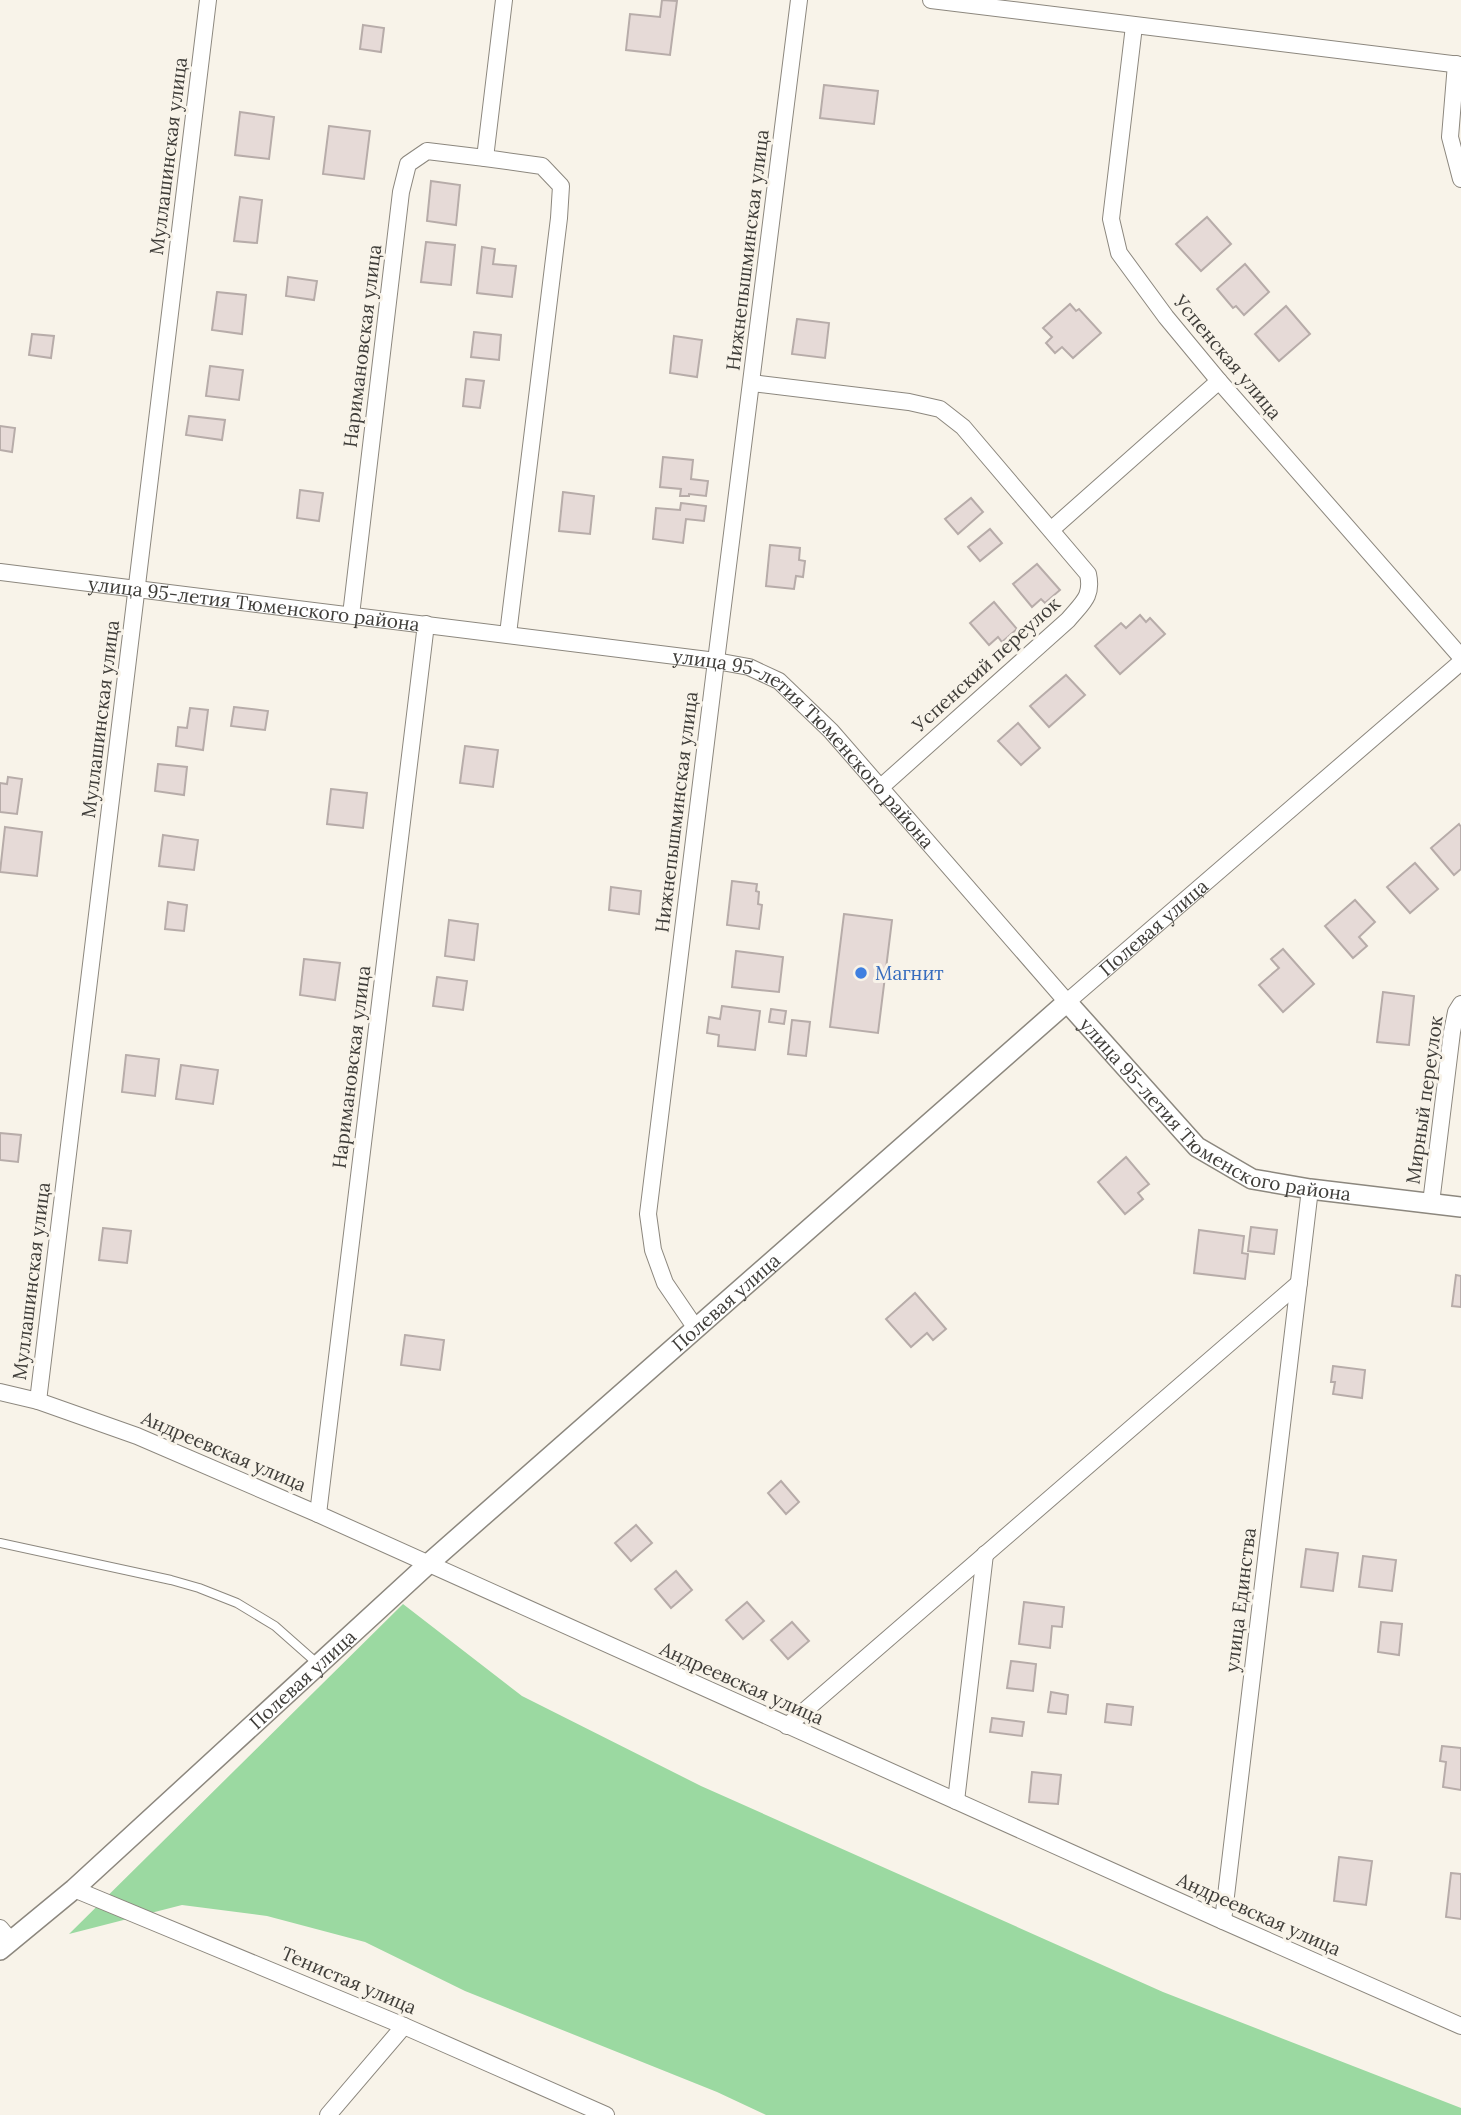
<svg xmlns="http://www.w3.org/2000/svg" width="1461" height="2115" viewBox="0 0 1461 2115" font-family="Lora,serif">
<rect width="100%" height="100%" fill="#f8f3e9"/>
<!-- green -->
<path fill="#9bd9a1" d="M403 1604 522 1696 701 1786 1163 1992 1461 2108V2115H766L717 2092 465 1991 365 1942 267 1916 182 1905 69 1934Z"/>
<!-- building -->
<g fill="#e6dad7" stroke="#b7aca9" stroke-width="2">
<path d="M662 0 677 1 670 55 626 50 630 14 660 17Z"/>
<path d="M363 25 384 28 381 52 360 49Z"/>
<path d="M824 85 878 91 874 124 820 118Z"/>
<path d="M240 112 274 117 269 159 235 155Z"/>
<path d="M329 126 370 131 364 179 323 174Z"/>
<path d="M431 181 460 185 456 225 427 221Z"/>
<path d="M240 197 262 200 257 243 234 241Z"/>
<path d="M1207 217 1231 244 1201 271 1176 244Z"/>
<path d="M426 242 455 245 451 285 421 282Z"/>
<path d="M482 247 495 249 493 264 516 266 512 297 477 293Z"/>
<path d="M1245 264 1269 292 1244 315 1236 306 1233 308 1217 289Z"/>
<path d="M288 277 317 281 314 300 286 296Z"/>
<path d="M217 292 246 295 242 334 212 330Z"/>
<path d="M1070 304 1076 311 1079 309 1101 333 1073 358 1062 347 1055 353 1046 343 1052 337 1043 328Z"/>
<path d="M1286 306 1310 334 1279 361 1255 334Z"/>
<path d="M797 319 829 323 825 358 792 354Z"/>
<path d="M474 332 501 335 499 360 471 357Z"/>
<path d="M32 334 54 336 51 358 29 355Z"/>
<path d="M674 336 702 340 697 377 670 373Z"/>
<path d="M210 366 243 370 239 400 206 396Z"/>
<path d="M466 379 484 381 480 408 463 406Z"/>
<path d="M189 416 225 420 222 440 186 435Z"/>
<path d="M0 426 15 428 12 452 0 450Z"/>
<path d="M663 457 693 460 691 479 708 481 706 496 689 494V496H680L681 489 660 487Z"/>
<path d="M300 490 323 493 319 521 297 518Z"/>
<path d="M563 492 594 496 590 534 559 531Z"/>
<path d="M971 498 983 512 958 534 945 519Z"/>
<path d="M681 503 706 506 704 521 686 519 683 543 653 539 656 508 680 510Z"/>
<path d="M990 529 1002 543 980 561 968 547Z"/>
<path d="M770 545 800 548 799 560 805 561 803 577 796 576 794 589 766 586Z"/>
<path d="M1037 564 1060 590 1045 603 1041 599 1032 607 1013 584Z"/>
<path d="M994 602 1017 629 1002 642 998 637 989 645 970 623Z"/>
<path d="M1140 615 1146 622 1150 618 1165 634 1120 674 1095 646 1121 623 1126 628Z"/>
<path d="M1066 675 1085 695 1049 727 1030 706Z"/>
<path d="M234 707 268 711 265 730 231 726Z"/>
<path d="M190 708 208 710 203 750 176 746 178 727 187 728Z"/>
<path d="M1018 723 1040 748 1021 765 998 741Z"/>
<path d="M465 746 498 750 493 787 460 783Z"/>
<path d="M158 764 187 767 184 795 155 791Z"/>
<path d="M8 777 22 779 17 814 0 812V783L7 784Z"/>
<path d="M331 789 367 793 363 828 327 824Z"/>
<path d="M1459 824 1461 827V869L1454 875 1431 848Z"/>
<path d="M5 827 42 832 37 876 0 872Z"/>
<path d="M163 835 198 840 194 870 159 866Z"/>
<path d="M1415 863 1438 889 1410 913 1387 887Z"/>
<path d="M732 881 757 884 756 891 759 892 758 904 762 905 759 929 727 925Z"/>
<path d="M611 887 641 891 639 914 609 910Z"/>
<path d="M1355 900 1375 922 1359 937 1367 946 1353 958 1325 926Z"/>
<path d="M168 902 187 905 184 931 165 929Z"/>
<path d="M844 914 892 920 878 1033 830 1027Z"/>
<path d="M449 920 478 924 474 960 445 956Z"/>
<path d="M1283 949 1314 984 1283 1012 1259 985 1279 968 1271 959Z"/>
<path d="M736 951 783 957 779 992 732 987Z"/>
<path d="M304 959 340 963 335 1000 300 995Z"/>
<path d="M437 977 467 981 463 1010 433 1006Z"/>
<path d="M1383 992 1414 996 1409 1045 1377 1042Z"/>
<path d="M722 1006 760 1011 755 1050 718 1046 719 1035 707 1033 709 1017 720 1019Z"/>
<path d="M771 1009 786 1011 784 1024 769 1022Z"/>
<path d="M792 1020 810 1022 806 1056 788 1054Z"/>
<path d="M126 1055 159 1059 155 1096 122 1092Z"/>
<path d="M181 1065 218 1070 213 1104 176 1099Z"/>
<path d="M0 1133 21 1135 18 1162 0 1160Z"/>
<path d="M1126 1157 1149 1184 1138 1193 1143 1199 1125 1214 1098 1182Z"/>
<path d="M1251 1227 1277 1230 1274 1254 1248 1251Z"/>
<path d="M103 1228 131 1231 127 1263 99 1260Z"/>
<path d="M1199 1230 1244 1236 1242 1253 1248 1254 1245 1279 1194 1273Z"/>
<path d="M1456 1275 1461 1276V1307L1452 1306Z"/>
<path d="M915 1293 946 1329 933 1340 927 1333 911 1347 886 1319Z"/>
<path d="M405 1335 444 1340 440 1370 401 1365Z"/>
<path d="M1333 1366 1365 1370 1362 1398 1333 1394 1335 1382H1331Z"/>
<path d="M781 1481 799 1502 786 1514 768 1493Z"/>
<path d="M636 1525 652 1543 631 1561 615 1543Z"/>
<path d="M1306 1549 1338 1553 1333 1591 1301 1587Z"/>
<path d="M1363 1556 1396 1560 1392 1591 1359 1587Z"/>
<path d="M676 1571 692 1590 671 1608 655 1589Z"/>
<path d="M747 1602 764 1621 743 1639 726 1620Z"/>
<path d="M1024 1602 1064 1607 1062 1627 1052 1626 1050 1648 1019 1644Z"/>
<path d="M792 1622 809 1641 788 1659 771 1640Z"/>
<path d="M1381 1622 1402 1624 1399 1655 1378 1652Z"/>
<path d="M1011 1661 1036 1664 1033 1691 1007 1688Z"/>
<path d="M1051 1692 1068 1695 1066 1714 1048 1712Z"/>
<path d="M1107 1704 1133 1707 1131 1725 1105 1722Z"/>
<path d="M992 1718 1024 1722 1022 1736 990 1732Z"/>
<path d="M1442 1746 1461 1748V1790L1443 1787 1446 1762 1440 1761Z"/>
<path d="M1032 1772 1061 1775 1058 1804 1029 1802Z"/>
<path d="M1339 1857 1372 1861 1366 1905 1334 1901Z"/>
<path d="M1451 1873 1461 1874V1919L1446 1917Z"/>
</g>
<g fill="none" stroke-linecap="round" stroke-linejoin="round">
<!-- service casing -->
<g stroke="#8c877e" stroke-width="10">
<path id="service" d="M0 1543 171 1580 199 1588 237 1603 275 1626 318 1664"/>
</g>
<!-- minor casing -->
<g stroke="#8c877e" stroke-width="18">
<g id="minor">
<path d="M504 0 485 158 542 166 561 186 559 218 508 634"/>
<path d="M931 0 1461 65"/>
<path d="M1134 26 1111 219 1119 253 1166 317 1219 381 1461 657"/>
<path d="M1456 64 1450 137 1461 179"/>
<path d="M752 383 909 402 940 409 963 427 1088 574C1093 597 1082 603 1068 620L881 787"/>
<path d="M1052 529 1219 381"/>
<path id="s1" d="M0 572 716 661 749 667 779 681 831 731 1067 1002 1461 662"/>
<path d="M351 615 401 192 408 164 427 151 485 158"/>
<path d="M1431 1203 1452 1032 1456 1012 1461 1004"/>
<path d="M695 1327 665 1283 653 1250 648 1214 716 661 799 0"/>
<path d="M0 1392 38 1401 137 1436 318 1514 1223 1921 1461 2026"/>
<path d="M38 1401 208 0"/>
<path d="M318 1514 426 624"/>
<path d="M787 1726 1299 1283"/>
<path d="M956 1801 985 1554"/>
<path d="M74 1889 404 2026 606 2115"/>
<path d="M1223 1921 1310 1189"/>
<path d="M0 1928 11 1941"/>
<path d="M328 2115 404 2026"/>
</g>
</g>
<!-- tertiary casing -->
<g stroke="#8c877e" stroke-width="22">
<g id="tertiary">
<path id="s2" d="M0 1950 74 1889 427 1565 1067 1002 1197 1147 1252 1179 1310 1189 1461 1207"/>
</g>
</g>
<!-- service -->
<use href="#service" stroke="#fff" stroke-width="8"/>
<!-- minor -->
<use href="#minor" stroke="#fff" stroke-width="16"/>
<!-- tertiary -->
<use href="#tertiary" stroke="#fff" stroke-width="19"/>
</g>
<!-- markers -->
<circle fill="#3f7fe0" stroke="#f8f3e9" stroke-width="2.5" cx="861" cy="973" r="7"/>
<g text-anchor="middle" stroke-width="6" stroke-linejoin="round" paint-order="stroke">
<!-- street labels -->
<g font-size="19" fill="#3f3d39" stroke="#f8f3e9">
<text transform="translate(168 156) rotate(-83)" y="7">Муллашинская улица</text>
<text transform="translate(747 250) rotate(-83)" y="7">Нижнепышминская улица</text>
<text transform="translate(362 346) rotate(-83)" y="7">Наримановская улица</text>
<text transform="translate(1228 357) rotate(50)" y="7">Успенская улица</text>
<text dy="7" stroke="none"><textPath href="#s1" startOffset="256">улица 95-летия Тюменского района</textPath></text>
<text transform="translate(986 664) rotate(-42)" y="7">Успенский переулок</text>
<text transform="translate(100 719) rotate(-83)" y="7">Муллашинская улица</text>
<text dy="7" stroke="none"><textPath href="#s1" startOffset="845">улица 95-летия Тюменского района</textPath></text>
<text transform="translate(676 812) rotate(-83)" y="7">Нижнепышминская улица</text>
<text dy="7" stroke="none"><textPath href="#s1" startOffset="1334">Полевая улица</textPath></text>
<text transform="translate(351 1067) rotate(-83)" y="7">Наримановская улица</text>
<text transform="translate(1424 1100) rotate(-82)" y="7">Мирный переулок</text>
<text dy="7" stroke="none"><textPath href="#s2" startOffset="1619">улица 95-летия Тюменского района</textPath></text>
<text transform="translate(31 1281) rotate(-83)" y="7">Муллашинская улица</text>
<text dy="7" stroke="none"><textPath href="#s2" startOffset="973">Полевая улица</textPath></text>
<text transform="translate(224 1451) rotate(23)" y="7">Андреевская улица</text>
<text transform="translate(1240 1600) rotate(-83)" y="7">улица Единства</text>
<text dy="7" stroke="none"><textPath href="#s2" startOffset="406">Полевая улица</textPath></text>
<text transform="translate(742 1683) rotate(24)" y="7">Андреевская улица</text>
<text transform="translate(1259 1914) rotate(24)" y="7">Андреевская улица</text>
<text transform="translate(349 1980) rotate(23)" y="7">Тенистая улица</text>
</g>
<!-- shop labels -->
<g font-size="19" fill="#366cbe" stroke="#f8f3e9" text-anchor="start">
<text x="875" y="980">Магнит</text>
</g>
</g>
</svg>
